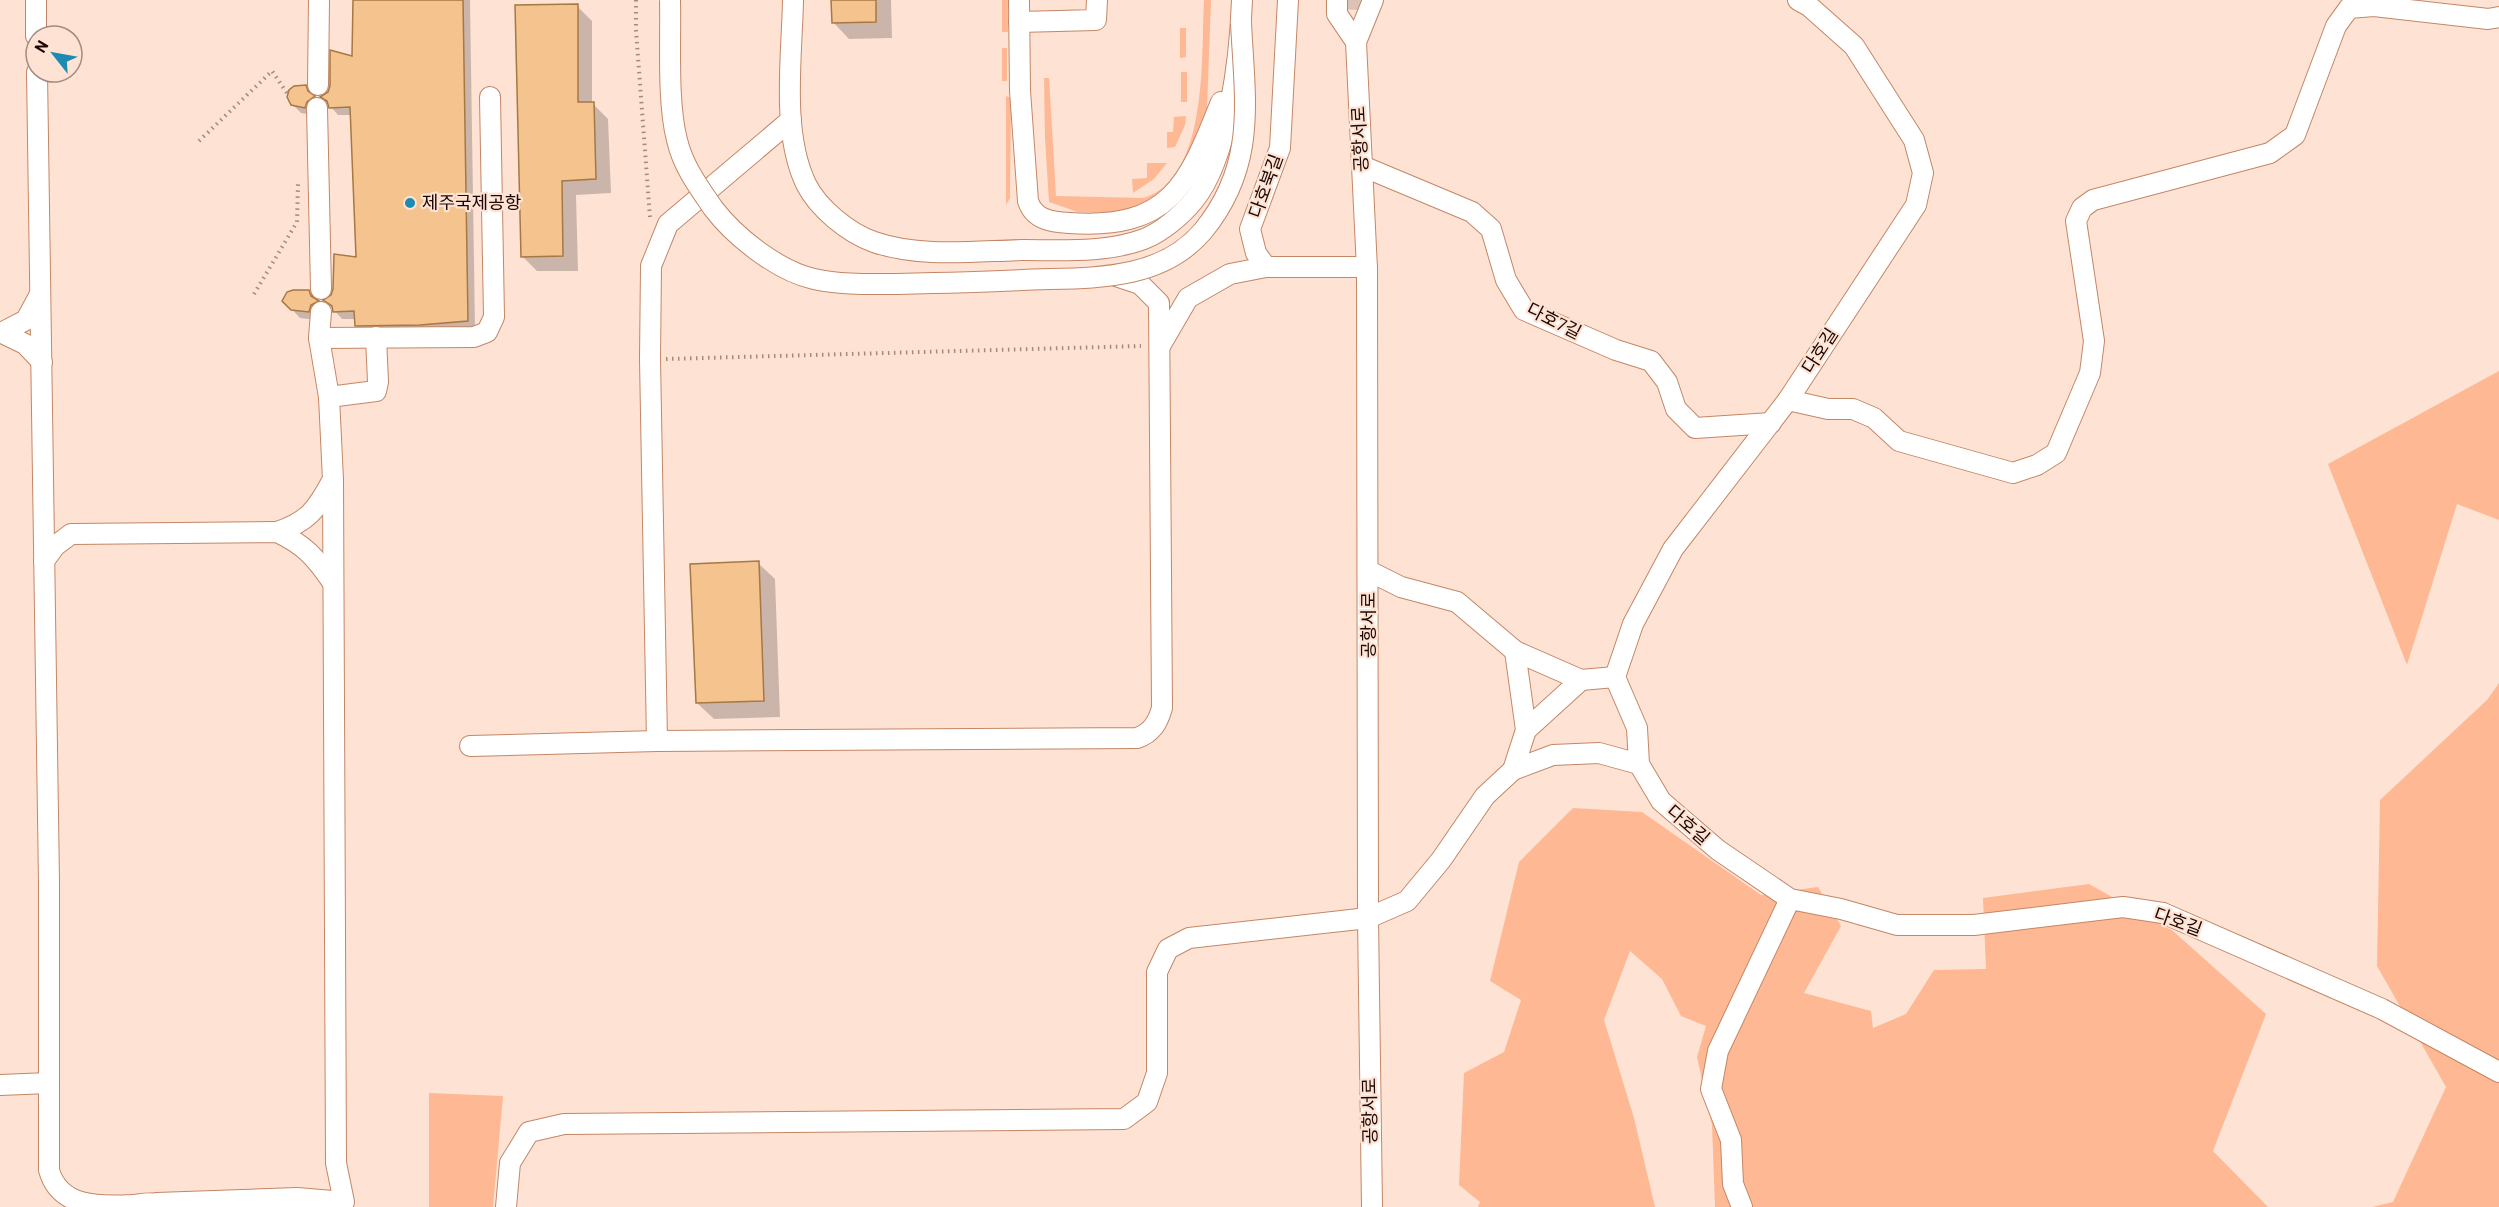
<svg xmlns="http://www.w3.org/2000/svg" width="2499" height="1207" viewBox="0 0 2499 1207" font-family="Barlow,'Noto Sans KR',sans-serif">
<rect width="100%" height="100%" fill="#fee3d5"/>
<!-- green -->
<g fill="#feb893">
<rect x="1002" y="0" width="6" height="32"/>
<path d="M1204 0H1211L1207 108 1203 130 1165 196 1131 211 1108 213 1078 212 1049 202 1045 138 1044 78H1049L1056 196 1144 198C1209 178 1201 54 1204 0Z"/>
<path d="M1180 28H1186V57L1180 58Z"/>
<rect x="1002" y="48" width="5" height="33"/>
<rect x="1181" y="72" width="6" height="30"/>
<path d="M1006 96 1011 98 1010 198 1006 205Z"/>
<path d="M1186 116 1185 125 1175 147 1167 148V132H1173L1174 117Z"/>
<path d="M1147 163H1167L1154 179 1133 193 1132 179 1147 178Z"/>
<path d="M2499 371V520L2457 504 2407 665 2328 464Z"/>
<path d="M2499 683V1207H2372L2393 1202 2446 1087 2377 966 2380 800 2487 700Z"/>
<path d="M1573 808 1642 812 1761 895 1818 887 1841 926 1804 993 1871 1011 1873 1028 1906 1014 1934 970 1986 969 1983 898 2089 884 2173 931 2266 1014 2213 1151 2268 1207H1715L1712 1125 1697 1057 1706 1026 1681 1016 1662 979 1630 951 1604 1020 1634 1118 1655 1207H1478L1480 1202 1459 1185 1464 1073 1504 1052 1521 1000 1490 981 1519 862Z"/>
<path d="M429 1093 503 1096 493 1207H429Z"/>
</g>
<!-- shadow -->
<g fill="#0003">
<path d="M355 0H470L475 328 364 333 356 325V319H342L326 301 332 296 357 259 352 115H338L322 97 329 93 354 58Z"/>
<path d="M833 0H891L892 38 849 39 833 22Z"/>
<path d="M577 6 592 21V103L608 119 611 193 576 195 578 271H537L522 256Z"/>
<path d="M305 86 322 105 313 115 301 113 292 104Z"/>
<path d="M309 291 325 309 317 320 300 318 284 301Z"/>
<path d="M758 563 775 579 780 717 714 719 697 703Z"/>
</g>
<!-- building -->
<g fill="#f4c38e" stroke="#a57844" stroke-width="1.5">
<path d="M353 0H463L468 321 420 325 355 326 354 311 333 312 332 306 323 300 331 295 333 289 334 254 356 257 350 107 329 108 327 101 320 97 328 92 330 86V50L352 56Z"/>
<path d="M831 0H876V22L832 23Z"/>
<path d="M578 4V102H594L596 179 562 181 563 256 521 257 515 5Z"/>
<path d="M306 85 308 91 315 96 307 102 305 108 291 105 287 97 289 90 294 86Z"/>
<path d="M293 290H309L311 296 319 301 311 305 309 312 291 310 282 301 287 292Z"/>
<path d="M759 561 764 701 696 703 690 564Z"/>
</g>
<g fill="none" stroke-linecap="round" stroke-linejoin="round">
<!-- minor-tunnel -->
<path stroke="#dcc2b5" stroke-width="20" stroke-dasharray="20 10" stroke-linecap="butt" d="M1356 40 1358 0"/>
<!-- minor casing -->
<g stroke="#c48665" stroke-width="22">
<g id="minor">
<path d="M36 0V36"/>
<path d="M793 0C792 56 781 132 806 184 818 208 848 233 874 242 920 258 975 251 1023 250 1062 250 1107 253 1144 239 1162 232 1182 215 1194 200 1229 157 1240 55 1242 0"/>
<path d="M1019 0 1020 91 1028 201C1034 220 1052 222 1069 223 1170 230 1188 185 1221 102"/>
<path d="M1288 0 1280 148 1250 229 1256 253 1266 267H1367"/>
<path d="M1337 0V14L1356 42"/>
<path d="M1798 0 1809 6 1854 46 1914 140 1923 173 1916 205 1788 400 1673 549 1633 624 1615 677 1637 728 1639 764 1661 801 1718 850 1790 899 1841 909 1897 925H1974L2123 907 2163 913 2382 1009 2499 1072"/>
<path d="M1019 22 1096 20 1097 0"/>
<path d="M37 72 49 883V1170C59 1207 98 1207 132 1205 143 1204 154 1201 164 1207"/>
<path d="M318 85 319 0"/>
<path d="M317 108 321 289"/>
<path d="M791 120 668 224 651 266 650 359 657 741 1137 738C1152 733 1158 722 1162 708L1159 303 1140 284 1116 276"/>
<path d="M1362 166 1472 212 1491 229 1506 280 1524 310 1616 350 1651 361 1667 382 1676 409 1695 428 1771 423"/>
<path d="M0 332 25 344 42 362"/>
<path d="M3 332 26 320 39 296"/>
<path d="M319 338 474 337 487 332 494 317 490 97"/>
<path d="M1160 346 1188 298 1230 274 1266 267"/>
<path d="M329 397 376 391 378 382 376 337"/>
<path d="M1788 400 1828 409H1853L1874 418 1899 441 2013 473 2037 465 2056 453 2090 373 2094 341 2076 221 2082 208 2093 200 2270 153 2295 135 2336 26 2349 8 2374 6 2488 19 2499 17"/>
<path d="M277 532C308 522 317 509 332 481"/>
<path d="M44 561 55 546 71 534 277 532C305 545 316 558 333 583"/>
<path d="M1369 571 1401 587 1457 602 1515 651 1581 680 1615 677"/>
<path d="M1526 730 1581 680"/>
<path d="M470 746 657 741"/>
<path d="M1513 770 1526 730 1515 651"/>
<path d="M0 1085 49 1083"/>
<path d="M157 1203 297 1198 344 1202 336 1163 333 480 329 397 319 338 321 312"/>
<path d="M506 1207 510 1163 529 1132 564 1124 1124 1119 1147 1102 1157 1073V972L1168 949 1189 938 1368 918 1407 901 1441 860 1485 796 1513 770 1553 755 1599 753 1639 764"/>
<path d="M1372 1207 1368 918 1367 269 1356 42 1373 0"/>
<path d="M1742 1207 1733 1184 1731 1140 1711 1089 1718 1051 1790 899"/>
</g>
</g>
<!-- path -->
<g stroke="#a38a7f" stroke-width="4" stroke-dasharray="1.5 4.5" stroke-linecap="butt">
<path d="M636 0V30L650 218"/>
<path d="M199 141 272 71 287 93"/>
<path d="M254 294 297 222 298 184"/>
<path d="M666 359 1141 346"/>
</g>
<!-- minor -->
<use href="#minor" stroke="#fff" stroke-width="20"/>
<!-- minor-bridge casing -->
<g stroke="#c48665" stroke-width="22" stroke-linecap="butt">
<path id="minor-bridge" d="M670 0C671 41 667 102 677 140 683 166 698 186 713 208 735 237 778 271 814 279 841 285 869 284 896 284 938 283 980 282 1022 280 1085 277 1158 284 1203 231 1257 165 1245 102 1241 23"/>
</g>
<!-- minor-bridge -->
<use href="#minor-bridge" stroke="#fff" stroke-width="20"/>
</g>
<!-- markers -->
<circle fill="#1f8ab1" stroke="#fee3d5" stroke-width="2" cx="410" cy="203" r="6"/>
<g text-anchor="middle" stroke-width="4.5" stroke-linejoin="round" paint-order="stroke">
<!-- street labels -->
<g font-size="18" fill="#1c0700" stroke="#fee3d5">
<text transform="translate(1360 139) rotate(-93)" y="6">공항서로</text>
<text transform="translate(1266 186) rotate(-70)" y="6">다호북길</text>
<text transform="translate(1554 321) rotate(27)" y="6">다호7길</text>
<text transform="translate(1820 351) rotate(-57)" y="6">다호길</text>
<text transform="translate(1369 625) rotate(-90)" y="6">공항서로</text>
<text transform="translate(1688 825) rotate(41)" y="6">다호길</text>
<text transform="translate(2178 922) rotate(20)" y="6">다호길</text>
<text transform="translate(1370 1111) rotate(-91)" y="6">공항서로</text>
</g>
<!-- poi labels -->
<g font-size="18" fill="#1c0700" stroke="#fee3d5" text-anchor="start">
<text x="422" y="209">제주국제공항</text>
</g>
</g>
<!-- north arrow -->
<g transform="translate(54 54) rotate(301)"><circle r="28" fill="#fee3d5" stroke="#a48b80" stroke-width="1.5"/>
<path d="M0-4.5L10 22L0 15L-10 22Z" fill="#1f8ab1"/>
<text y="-9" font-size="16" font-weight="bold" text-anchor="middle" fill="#1c0700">N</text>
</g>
</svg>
